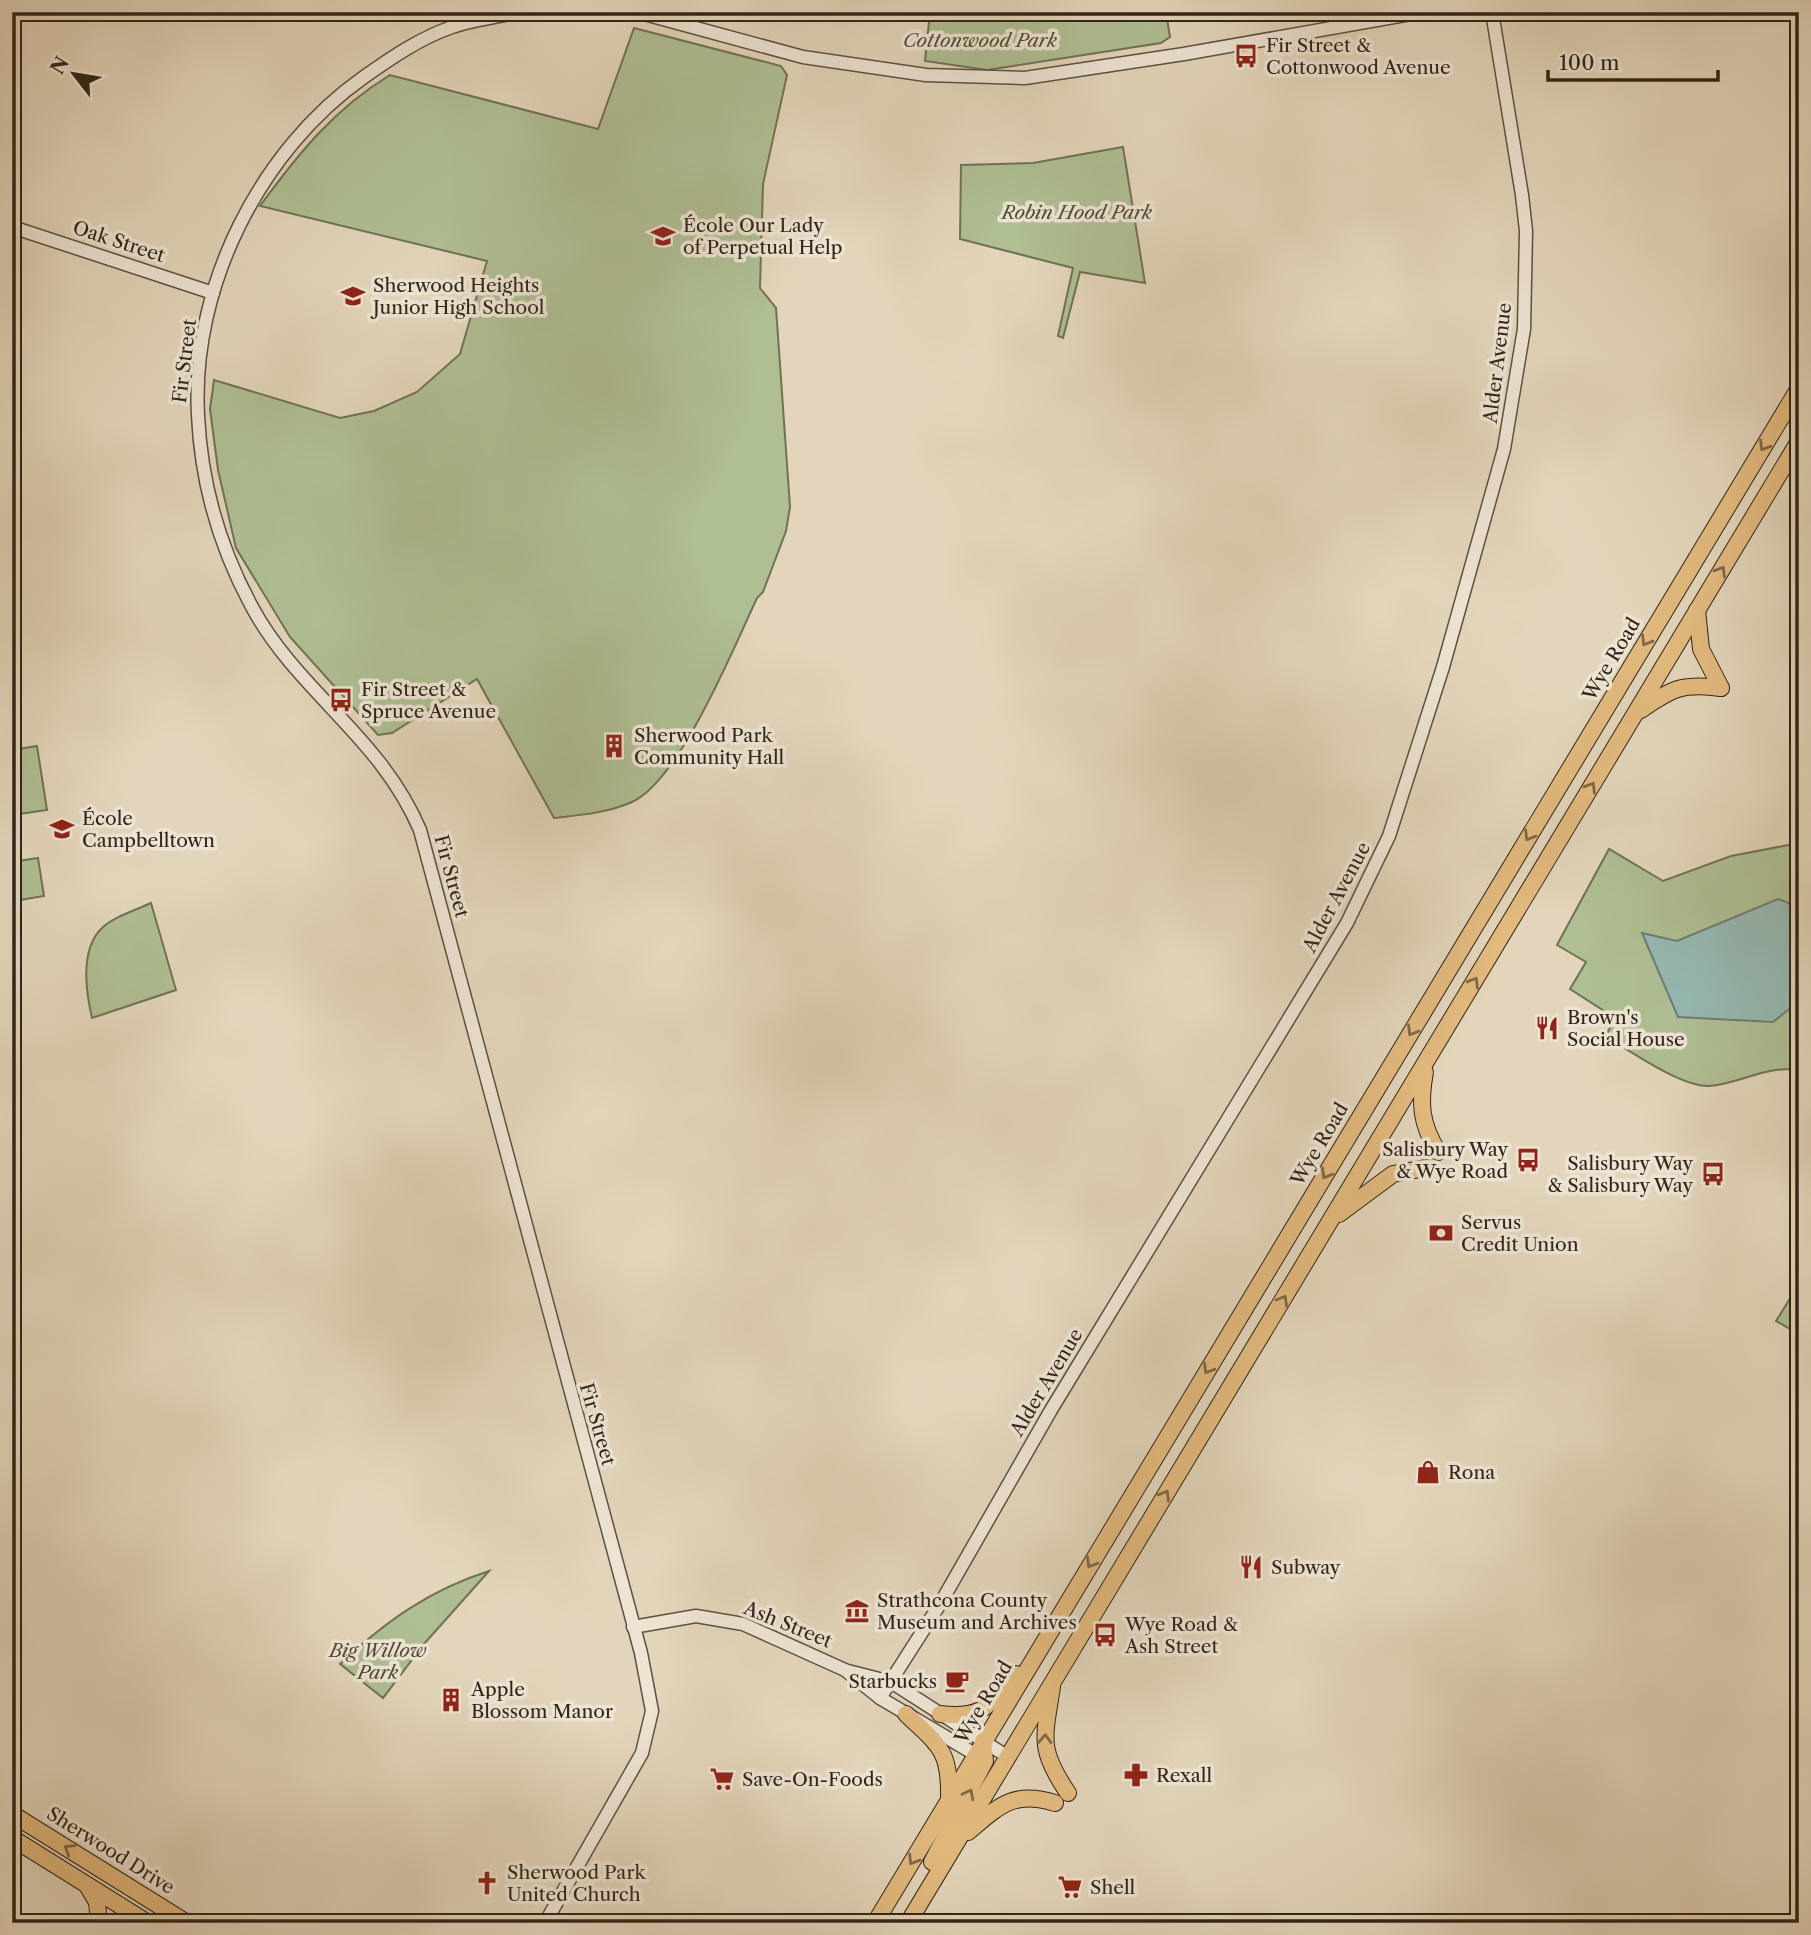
<svg xmlns="http://www.w3.org/2000/svg" width="1811" height="1935" viewBox="0 0 1811 1935" font-family="'Libre Caslon Text',serif">
<rect width="100%" height="100%" fill="#e3d5bb"/>
<filter id="stains"><feTurbulence type="fractalNoise" baseFrequency=".00286" numOctaves="4"/><feColorMatrix values="0 0 0 0 .2 0 0 0 0 .09 0 0 0 0 .02 0 0 0 .5 -.17"/></filter>
<radialGradient id="worn" r=".72"><stop offset=".6" stop-color="#630" stop-opacity="0"/><stop offset="1" stop-color="#630" stop-opacity=".3"/></radialGradient>
<!-- green -->
<g fill="#afbe93" stroke="#707256" stroke-width="2">
<path d="M930 12H1166L1170 37 1161 43 987 70 925 61Z"/>
<path d="M634 28 781 66 787 75 763 184 760 288 776 308 790 507 786 531 763 592 757 598C734 647 680 780 632 802 607 813 581 815 554 818L477 679 392 733 378 735 290 637 236 548 218 470 210 409 214 380 340 418 374 411 417 392 460 354 487 261 260 206C298 154 334 109 390 75L598 129Z"/>
<path d="M1123 147 1145 283 1080 272 1063 338 1058 336 1073 268 960 239 961 165 1033 163Z"/>
<path d="M37 746 47 810 12 815V750Z"/>
<path d="M1799 843V1085L1795 1069C1760 1068 1738 1084 1709 1086 1682 1087 1633 1053 1610 1039L1606 1035 1611 1026 1600 1021 1604 1011 1570 989 1586 962 1557 945 1609 849 1663 881 1731 856Z"/>
<path d="M38 858 44 896 14 901 12 862Z"/>
<path d="M151 903 176 990 92 1018C86 992 79 950 102 928 113 917 136 910 151 903Z"/>
<path d="M1799 1284V1334L1776 1321Z"/>
<path d="M489 1571 424 1644 383 1698 340 1664C385 1622 429 1590 489 1571Z"/>
</g>
<!-- water -->
<path fill="#95b8b1" stroke="#6d7d74" stroke-width="2" d="M1778 899 1799 907V1001L1773 1022 1678 1017 1642 933 1677 941Z"/>
<g fill="none" stroke-linecap="round" stroke-linejoin="round">
<!-- minor casing -->
<g stroke="#5d5142" stroke-width="15">
<g id="minor">
<path d="M519 12C497 17 473 20 452 27 420 38 391 58 364 77 260 150 191 287 198 415 201 482 220 548 252 607 298 692 380 736 420 830L641 1653 652 1711 642 1753 545 1923"/>
<path d="M637 12 803 57 926 75 1025 78 1184 54 1422 12"/>
<path d="M12 227 213 293"/>
<path d="M633 1627 696 1616 743 1624 845 1670 880 1698 983 1759"/>
<path d="M848 1671 891 1682 1008 1757"/>
<path d="M880 1698 940 1604 1051 1410 1347 923 1389 836 1443 667 1504 449 1524 329 1526 231 1522 195 1492 12"/>
</g>
</g>
<!-- major casing -->
<g stroke="#302519" stroke-width="18">
<g id="major">
<path d="M1697 610 1701 649 1721 688"/>
<path d="M1641 710C1672 688 1683 683 1721 688"/>
<path d="M1425 1072C1419 1104 1421 1124 1438 1152"/>
<path d="M1339 1214 1393 1174 1431 1167"/>
<path d="M1052 1687C1044 1739 1038 1749 1068 1793"/>
<path d="M906 1714C938 1745 950 1749 949 1797"/>
<path d="M940 1714C985 1719 988 1705 1016 1674"/>
<path d="M12 1814 187 1923"/>
<path d="M968 1832C999 1806 1013 1790 1055 1803"/>
<path d="M12 1838 148 1923"/>
<path d="M932 1862 985 1761 983 1741"/>
<path d="M88 1887 97 1902 99 1923"/>
<path d="M875 1923 1799 388"/>
<path d="M908 1923 1799 441"/>
</g>
</g>
<!-- minor -->
<use href="#minor" stroke="#ede4d3" stroke-width="12"/>
<!-- major -->
<use href="#major" stroke="#e2ba7e" stroke-width="16"/>
</g>
<!-- one-way arrows -->
<defs><path id="oneway-chevron" d="M-2-3.5L2.5 0L-2 3.5" fill="none" stroke-width="1.6" stroke-linecap="round" stroke-linejoin="round" transform="scale(1.75)"/></defs>
<g stroke="#806846">
<use href="#oneway-chevron" transform="translate(1764 446) rotate(121)"/>
<use href="#oneway-chevron" transform="translate(1721 571) rotate(-59)"/>
<use href="#oneway-chevron" transform="translate(1646 641) rotate(121)"/>
<use href="#oneway-chevron" transform="translate(1591 787) rotate(-59)"/>
<use href="#oneway-chevron" transform="translate(1529 836) rotate(121)"/>
<use href="#oneway-chevron" transform="translate(1474 982) rotate(-59)"/>
<use href="#oneway-chevron" transform="translate(1412 1031) rotate(121)"/>
<use href="#oneway-chevron" transform="translate(1326 1174) rotate(121)"/>
<use href="#oneway-chevron" transform="translate(1283 1300) rotate(-60)"/>
<use href="#oneway-chevron" transform="translate(1208 1369) rotate(121)"/>
<use href="#oneway-chevron" transform="translate(1165 1495) rotate(-59)"/>
<use href="#oneway-chevron" transform="translate(1091 1563) rotate(121)"/>
<use href="#oneway-chevron" transform="translate(1045 1739) rotate(-88)"/>
<use href="#oneway-chevron" transform="translate(969 1794) rotate(-63)"/>
<use href="#oneway-chevron" transform="translate(69 1849) rotate(-148)"/>
<use href="#oneway-chevron" transform="translate(913 1860) rotate(121)"/>
</g>
<!-- icons -->
<defs>
<g id="bus-bare" transform="scale(1.89)"><path d="M-5-6H5V4H4V6H2V4H-2V6H-4V4H-5ZM-3.5-4V0h7V-4ZM-3.5 1.2v1.5H-2V1.2ZM2 1.2v1.5H3.5V1.2Z" fill="#8f2418" stroke="#ede4d3" stroke-width="2.5" paint-order="stroke"/></g>
<g id="school-bare" transform="scale(1.89)"><path d="M0-5L7-2L0 1L-7-2ZM-4 1L0 2.5L4 1V4Q0 6-4 4Z" fill="#8f2418" stroke="#ede4d3" stroke-width="2.5" paint-order="stroke"/></g>
<g id="building-bare" transform="scale(1.89)"><path d="M-4-6H4V6H1V3H-1V6H-4ZM-2.5-4.3h1.7v1.8h-1.7ZM.8-4.3h1.7v1.8H.8ZM-2.5-1h1.7V.8h-1.7ZM.8-1h1.7V.8H.8Z" fill="#8f2418" stroke="#ede4d3" stroke-width="2.5" paint-order="stroke"/></g>
<g id="restaurant-bare" transform="scale(1.89)"><path d="M-5-6h1v4h1v-4h1v4h1v-4h1v5L-1.5 .5V6h-2V.5L-5-1ZM5-6V6H3V1.5H1.5Q1.5-4 5-6Z" fill="#8f2418" stroke="#ede4d3" stroke-width="2.5" paint-order="stroke"/></g>
<g id="bank-bare" transform="scale(1.89)"><path d="M-6-4H6V4H-6ZM0-2.3a2.3 2.3 0 1 0 0 4.6a2.3 2.3 0 1 0 0-4.6Z" fill="#8f2418" stroke="#ede4d3" stroke-width="2.5" paint-order="stroke"/></g>
<g id="shop-bare" transform="scale(1.89)"><path d="M-5-2.5h2.3a2.7 3.5 0 0 1 5.4 0H5L5.5 6h-11ZM-1.5-2.5h3a1.5 2.3 0 0 0-3 0Z" fill="#8f2418" stroke="#ede4d3" stroke-width="2.5" paint-order="stroke"/></g>
<g id="museum-bare" transform="scale(1.89)"><path d="M0-6L6-3V-2H-6V-3ZM-5-1h2V3h-2ZM-1-1h2V3h-2ZM3-1h2V3H3ZM-6 4H6V6H-6Z" fill="#8f2418" stroke="#ede4d3" stroke-width="2.5" paint-order="stroke"/></g>
<g id="cafe-bare" transform="scale(1.89)"><path d="M-5.5-4.5H6V0H3Q3 3.5 0 3.5H-2.5Q-5.5 3.5-5.5 0ZM3-3.2v2h1.7v-2ZM-6 4.5H4V6H-6Z" fill="#8f2418" stroke="#ede4d3" stroke-width="2.5" paint-order="stroke"/></g>
<g id="pharmacy-bare" transform="scale(1.89)"><path d="M-2-6h4v4h4v4h-4v4h-4v-4h-4v-4h4Z" fill="#8f2418" stroke="#ede4d3" stroke-width="2.5" paint-order="stroke"/></g>
<g id="supermarket-bare" transform="scale(1.89)"><path d="M-6-5.5h2.5l.6 2H6L4.5 2H-2.5L-4.4-4H-6ZM-1.5 3.2a1.3 1.3 0 1 0 .1 0ZM3 3.2a1.3 1.3 0 1 0 .1 0Z" fill="#8f2418" stroke="#ede4d3" stroke-width="2.5" paint-order="stroke"/></g>
<g id="church-bare" transform="scale(1.89)"><path d="M-1.2-6h2.4v3.5h3.3v2.4h-3.3V6h-2.4V-.1h-3.3v-2.4h3.3Z" fill="#8f2418" stroke="#ede4d3" stroke-width="2.5" paint-order="stroke"/></g>
</defs>
<g fill-rule="evenodd">
<use href="#bus-bare" x="1246" y="56"/>
<use href="#school-bare" x="663" y="236"/>
<use href="#school-bare" x="353" y="296"/>
<use href="#bus-bare" x="341" y="700"/>
<use href="#building-bare" x="614" y="746"/>
<use href="#school-bare" x="62" y="829"/>
<use href="#restaurant-bare" x="1547" y="1028"/>
<use href="#bus-bare" x="1528" y="1160"/>
<use href="#bus-bare" x="1713" y="1174"/>
<use href="#bank-bare" x="1441" y="1233"/>
<use href="#shop-bare" x="1428" y="1472"/>
<use href="#restaurant-bare" x="1251" y="1567"/>
<use href="#museum-bare" x="857" y="1611"/>
<use href="#bus-bare" x="1105" y="1635"/>
<use href="#cafe-bare" x="957" y="1681"/>
<use href="#building-bare" x="451" y="1700"/>
<use href="#pharmacy-bare" x="1136" y="1775"/>
<use href="#supermarket-bare" x="722" y="1779"/>
<use href="#church-bare" x="487" y="1883"/>
<use href="#supermarket-bare" x="1070" y="1887"/>
</g>
<g text-anchor="middle" stroke-width="7" stroke-linejoin="round" paint-order="stroke">
<!-- park labels -->
<g font-size="19" font-style="italic" fill="#504b38" stroke="#ede4d3">
<text x="980" y="47">Cottonwood Park</text>
<text x="1077" y="219">Robin Hood Park</text>
<text x="378" y="1657">Big Willow<tspan x="378" dy="22">Park</tspan></text>
</g>
<!-- poi labels -->
<g font-size="19" fill="#302519" stroke="#ede4d3" text-anchor="start">
<text x="1266" y="52">Fir Street &amp;<tspan x="1266" dy="22">Cottonwood Avenue</tspan></text>
<text x="683" y="232">École Our Lady<tspan x="683" dy="22">of Perpetual Help</tspan></text>
<text x="373" y="292">Sherwood Heights<tspan x="373" dy="22">Junior High School</tspan></text>
<text x="361" y="696">Fir Street &amp;<tspan x="361" dy="22">Spruce Avenue</tspan></text>
<text x="634" y="742">Sherwood Park<tspan x="634" dy="22">Community Hall</tspan></text>
<text x="82" y="825">École<tspan x="82" dy="22">Campbelltown</tspan></text>
<text x="1567" y="1024">Brown's<tspan x="1567" dy="22">Social House</tspan></text>
<text x="1508" y="1156" text-anchor="end">Salisbury Way<tspan x="1508" dy="22">&amp; Wye Road</tspan></text>
<text x="1693" y="1170" text-anchor="end">Salisbury Way<tspan x="1693" dy="22">&amp; Salisbury Way</tspan></text>
<text x="1461" y="1229">Servus<tspan x="1461" dy="22">Credit Union</tspan></text>
<text x="1448" y="1479">Rona</text>
<text x="1271" y="1574">Subway</text>
<text x="877" y="1607">Strathcona County<tspan x="877" dy="22">Museum and Archives</tspan></text>
<text x="1125" y="1631">Wye Road &amp;<tspan x="1125" dy="22">Ash Street</tspan></text>
<text x="937" y="1688" text-anchor="end">Starbucks</text>
<text x="471" y="1696">Apple<tspan x="471" dy="22">Blossom Manor</tspan></text>
<text x="1156" y="1782">Rexall</text>
<text x="742" y="1786">Save-On-Foods</text>
<text x="507" y="1879">Sherwood Park<tspan x="507" dy="22">United Church</tspan></text>
<text x="1090" y="1894">Shell</text>
</g>
<!-- street labels -->
<g font-size="19" fill="#302519" stroke="#ede4d3">
<text transform="translate(119 241) rotate(18)" y="7">Oak Street</text>
<text transform="translate(184 361) rotate(-83)" y="7">Fir Street</text>
<text transform="translate(1497 363) rotate(-83)" y="7">Alder Avenue</text>
<text transform="translate(1611 659) rotate(-59)" y="7">Wye Road</text>
<text transform="translate(452 876) rotate(75)" y="7">Fir Street</text>
<text transform="translate(1336 897) rotate(-62)" y="7">Alder Avenue</text>
<text transform="translate(1319 1144) rotate(-59)" y="7">Wye Road</text>
<text transform="translate(1046 1382) rotate(-59)" y="7">Alder Avenue</text>
<text transform="translate(598 1424) rotate(74)" y="7">Fir Street</text>
<text transform="translate(788 1624) rotate(22)" y="7">Ash Street</text>
<text transform="translate(983 1702) rotate(-59)" y="7">Wye Road</text>
<text transform="translate(111 1850) rotate(32)" y="7">Sherwood Drive</text>
</g>
</g>
<!-- margin -->
<rect width="1811" height="1935" fill="none" stroke="#e3d5bb" stroke-width="42"/>
<rect x="14" y="14" width="1783" height="1907" fill="none" stroke="#302519" stroke-width="3.5"/>
<rect x="21" y="21" width="1769" height="1893" fill="none" stroke="#302519" stroke-width="2"/>
<!-- north arrow -->
<g transform="translate(74 74) rotate(301)" stroke="#ede4d3" stroke-width="5" paint-order="stroke">
<path d="M0-5L12 26L0 18L-12 26Z" fill="#302519"/>
<text y="-10" font-size="19" font-weight="bold" text-anchor="middle" fill="#302519">N</text>
</g>
<!-- scale -->
<path d="M1548 70v10h170v-10" fill="none" stroke="#302519" stroke-width="3.5"/>
<text x="1559" y="70" font-size="21" fill="#302519" stroke="#ede4d3" stroke-width="5" paint-order="stroke">100 m</text>
<rect width="100%" height="100%" filter="url(#stains)"/>
<rect width="100%" height="100%" fill="url(#worn)"/>
</svg>
